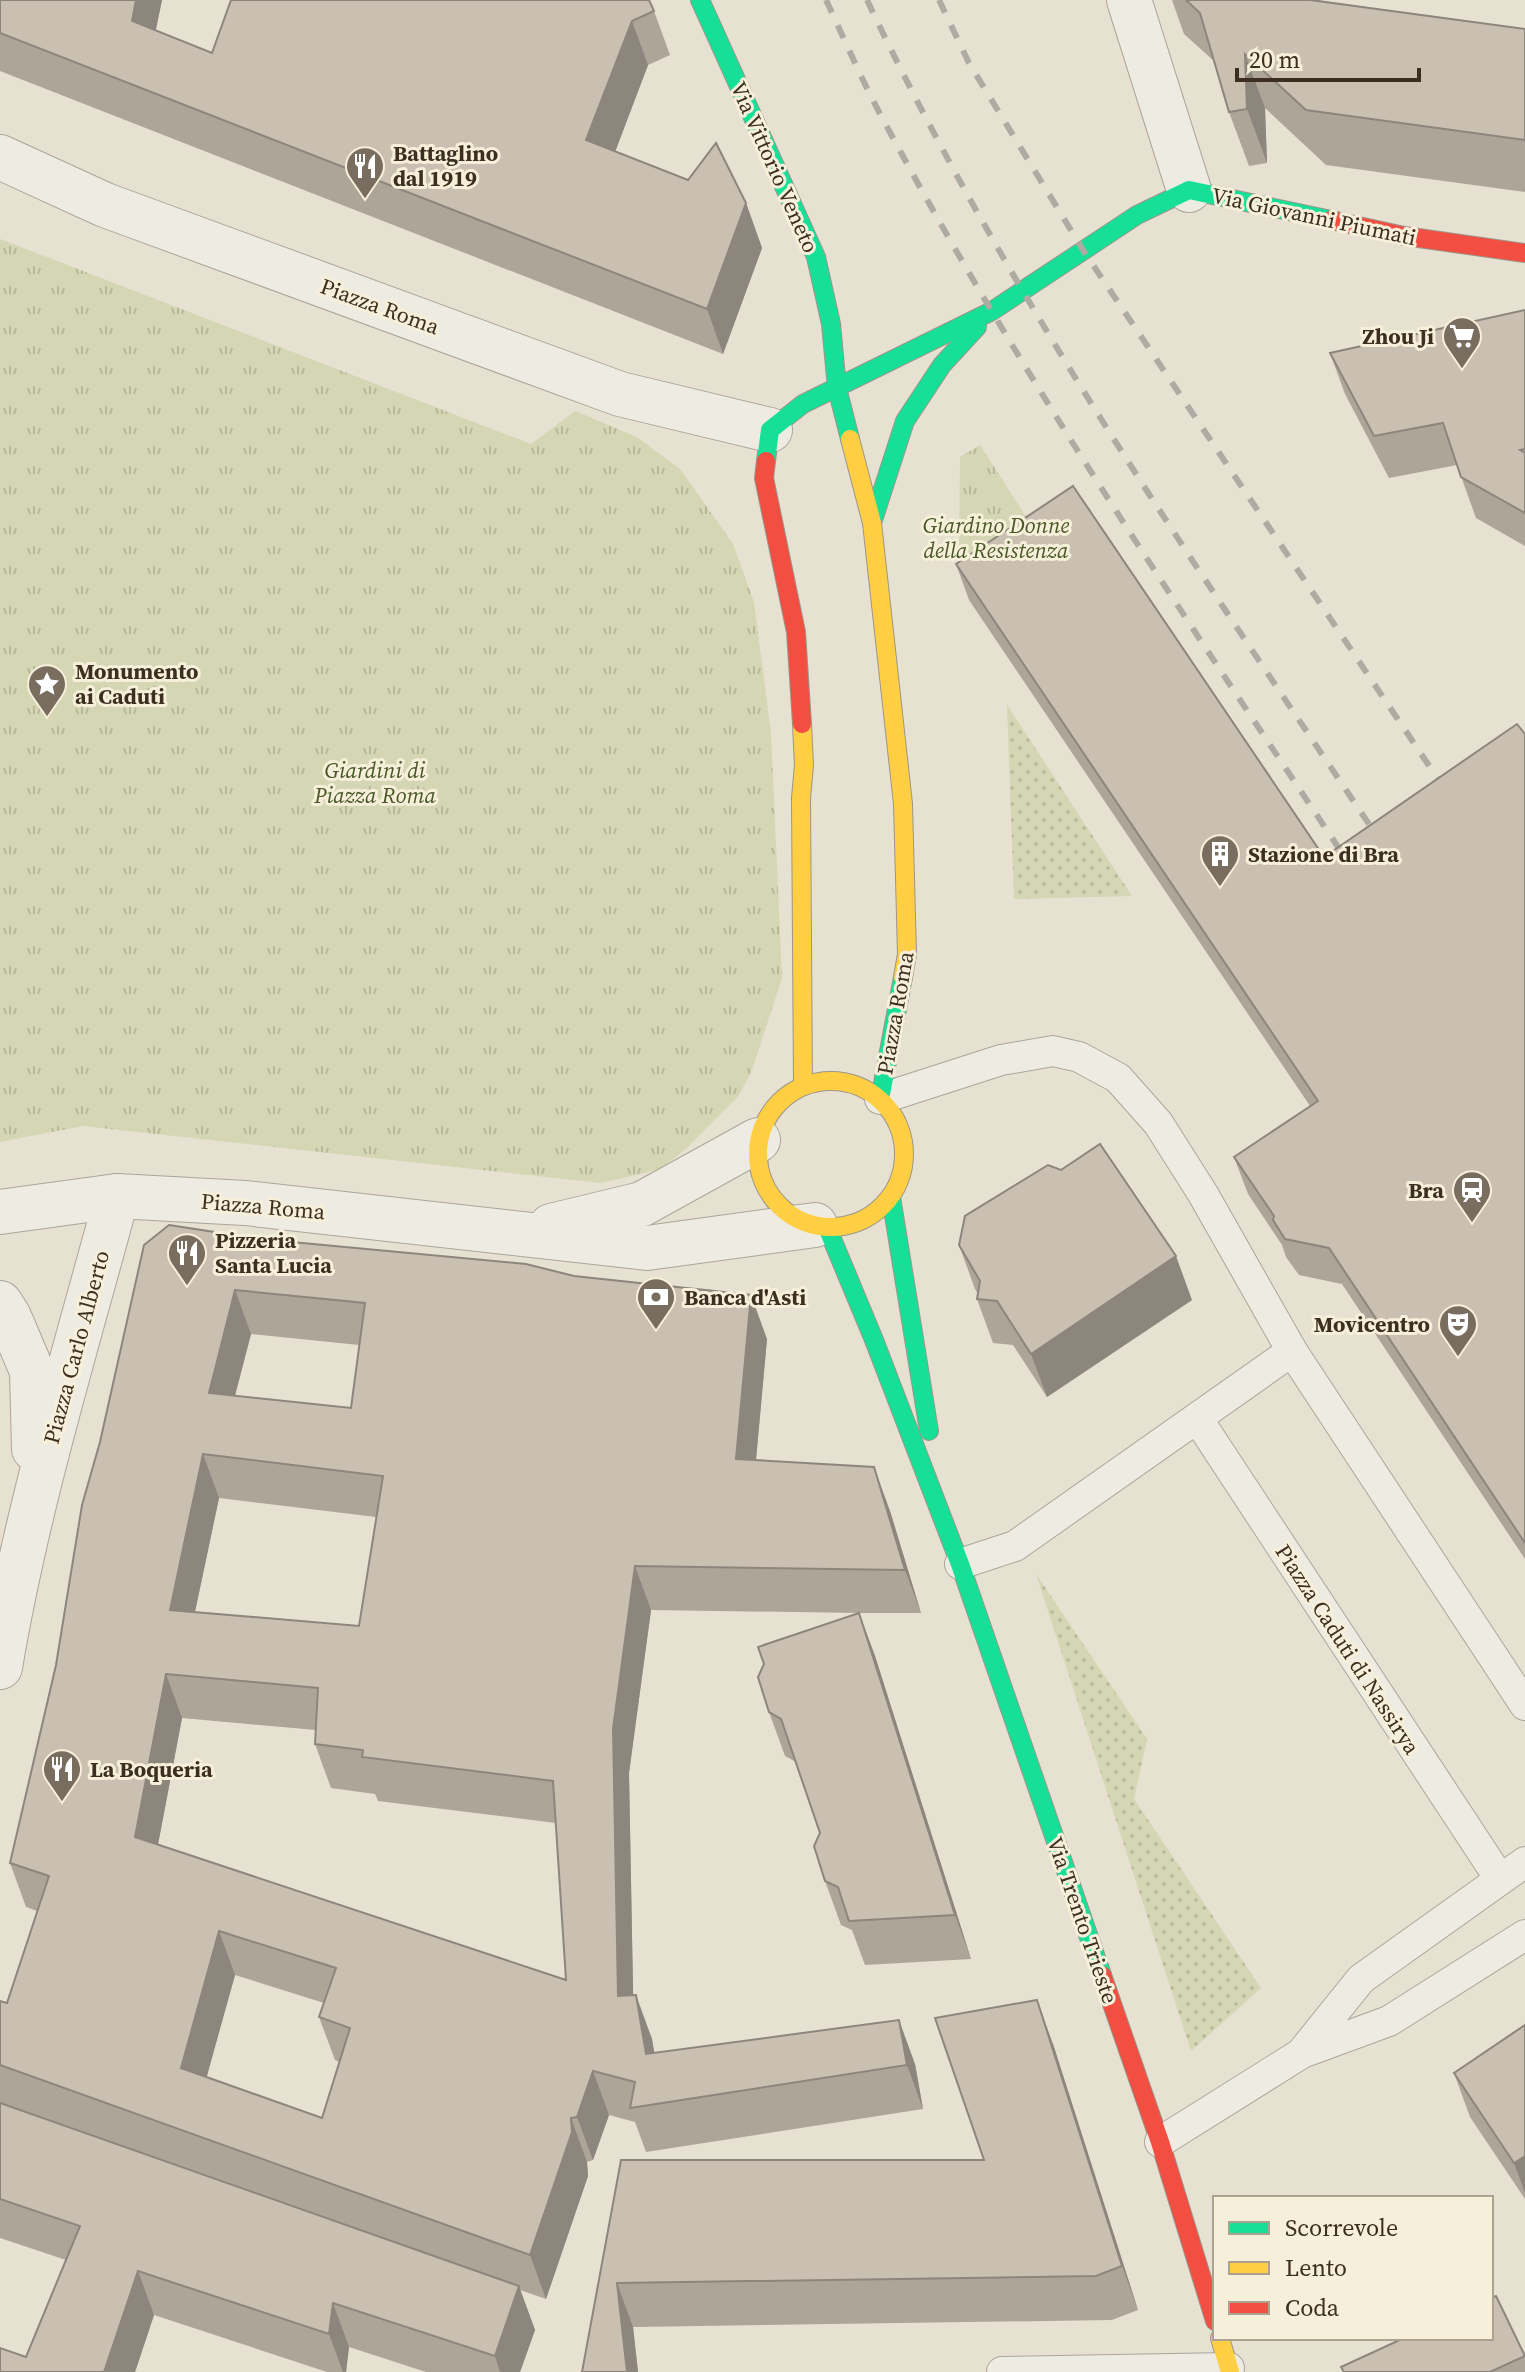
<svg xmlns="http://www.w3.org/2000/svg" width="1525" height="2372" viewBox="0 0 1525 2372" font-family="'Source Serif 4',serif">
<defs>
<pattern id="grass-dots" width="8" height="8" patternUnits="userSpaceOnUse" patternTransform="scale(2)"><rect width="8" height="8" fill="#d4d6b4"/><path d="M2 2h.1M6 6h.1" fill="none" stroke="#b7b89a" stroke-width="1.8" stroke-linecap="round"/></pattern>
<pattern id="park-tufts" width="24" height="20" patternUnits="userSpaceOnUse" patternTransform="scale(2)"><rect width="24" height="20" fill="#d4d6b4"/><path d="M3 7l-1-3M5 7V3M7 7l1-3M15 17l-1-3M17 17v-4M19 17l1-3" fill="none" stroke="#b7b89a"/></pattern>
</defs>
<rect width="100%" height="100%" fill="#e6e1d1"/>
<!-- grass -->
<g fill="url(#grass-dots)">
<path d="M1007 705 1132 896 1014 899Z"/>
<path d="M1036 1574 1147 1739 1134 1799 1261 1988 1191 2051Z"/>
</g>
<!-- park -->
<g fill="url(#park-tufts)">
<path d="M0 239 531 444 575 411 637 437 680 469 733 544 754 602 771 734 782 978 752 1070 738 1097 689 1146 661 1169 601 1183 83 1126 0 1142Z"/>
<path d="M980 445 1047 549 972 597 962 581 959 569 960 457Z"/>
</g>
<g fill="none" stroke-linecap="round" stroke-linejoin="round">
<!-- lane casing -->
<g stroke="#aca69a" stroke-width="32">
<g id="lane">
<path d="M880 1099 1001 1060 1053 1051 1079 1057 1118 1078 1158 1123 1203 1194 1292 1351 1525 1705"/>
<path d="M1197 1418 1500 1879"/>
<path d="M960 1564 1015 1546 1292 1351"/>
<path d="M1303 2051 1361 1979 1525 1862"/>
<path d="M1160 2142 1302 2053 1389 2021 1525 1935"/>
<path d="M1002 2372 1229 2368"/>
</g>
</g>
<!-- street casing -->
<g stroke="#aca69a" stroke-width="46">
<g id="street">
<path d="M1129 0 1189 190"/>
<path d="M0 157 105 205 620 394 770 430"/>
<path d="M0 1212 117 1196 245 1203 647 1248 815 1225"/>
<path d="M551 1226 642 1204 758 1140"/>
<path d="M0 1303 9 1317 32 1371 34 1449"/>
<path d="M0 1667C27 1507 75 1352 117 1196"/>
</g>
</g>
<!-- fast casing -->
<g stroke="#9c968a" stroke-width="20">
<g id="fast">
<path d="M700 0 816 257 831 324 837 388 850 439"/>
<path d="M766 461 770 430 803 404 992 311 1137 215 1189 190 1331 220"/>
<path d="M872 523 905 421 942 365 977 327"/>
<path d="M880 1099 903 977"/>
<path d="M891 1197 929 1431"/>
<path d="M827 1227 874 1340 960 1564 1102 1975"/>
</g>
</g>
<!-- slow casing -->
<g stroke="#9c968a" stroke-width="20">
<g id="slow">
<path d="M850 439 872 523 903 804 907 954 903 977"/>
<path d="M802 724 804 765 801 798 803 1086"/>
<circle cx="831" cy="1154" r="73"/>
<path d="M1220 2338 1230 2372"/>
</g>
</g>
<!-- jam casing -->
<g stroke="#9c968a" stroke-width="20">
<g id="jam">
<path d="M1331 220 1404 236 1525 253"/>
<path d="M766 461 764 478 796 632 802 724"/>
<path d="M1102 1975 1160 2142 1215 2321"/>
</g>
</g>
<!-- lane -->
<use href="#lane" stroke="#eeebe3" stroke-width="30"/>
<!-- street -->
<use href="#street" stroke="#eeebe3" stroke-width="44"/>
<!-- fast -->
<use href="#fast" stroke="#16e098" stroke-width="18"/>
<!-- slow -->
<use href="#slow" stroke="#ffcf43" stroke-width="18"/>
<!-- jam -->
<use href="#jam" stroke="#f24e42" stroke-width="18"/>
<!-- rail -->
<g stroke="#aeaba3" stroke-width="6" stroke-dasharray="14 14" stroke-linecap="butt">
<path d="M826 0C843 36 859 74 878 110 1017 372 1186 618 1350 865"/>
<path d="M867 0C1008 298 1198 569 1381 842"/>
<path d="M939 0 969 63 1083 250 1450 797"/>
</g>
</g>
<!-- wall -->
<g fill="#aea599" fill-rule="evenodd">
<path d="M0 0H162L156 30 212 53 654 11 670 55 648 65 615 151 746 203 762 248 723 354 0 71Z"/>
<path d="M1172 0H1317L1525 29V192L1326 165 1265 108 1267 163 1249 166 1229 112 1215 62 1184 34Z"/>
<path d="M1525 310V546L1476 518 1457 465 1389 478 1345 394 1330 353Z"/>
<path d="M956 564 1324 857 1525 734V1559L1342 1284 1299 1275 1286 1257 1282 1245 1248 1194 1234 1157 1310 1106 969 600Z"/>
<path d="M144 1245 767 1339 756 1460 890 1511 921 1613H859L875 1656 971 1959 865 1965 852 1930 841 1925 825 1881 820 1833 796 1762 785 1756 769 1712 859 1613 651 1610 629 1773 633 1995 652 2039 654 2053 915 2064 923 2109 646 2152 635 2122 609 2115 593 2160 587 2162 588 2176 546 2299 520 2290 535 2330 520 2372H426L349 2347 346 2372H327L154 2315 135 2372H0L26 2357 66 2260 0 2238V2001L7 2003 37 1911 26 1907 10 1863 56 1665 100 1442ZM251 1334 359 1345 351 1408 235 1396ZM219 1498 376 1517 359 1626 195 1612ZM182 1718 316 1730 315 1744 331 1788 375 1794 378 1801 556 1823 566 1980 158 1845ZM235 1975 324 2003 319 2017 335 2060 339 2062 322 2118 206 2077Z"/>
<path d="M959 1245 1192 1300 1047 1397 1013 1345 993 1343 977 1299 978 1294 975 1289Z"/>
<path d="M1525 2025V2199L1470 2117 1454 2073Z"/>
<path d="M1053 2044 1138 2310 1112 2320 633 2327 638 2372H582L621 2160H984Z"/>
<path d="M1496 2296 1525 2357V2372H1343Z"/>
</g>
<!-- shaded-wall -->
<g fill="#8d867d">
<path d="M136 0H162L148 65 132 21Z"/>
<path d="M632 21 648 65 603 184 586 140Z"/>
<path d="M1245 54 1265 108 1267 163 1247 109Z"/>
<path d="M746 203 762 248 723 354 707 309Z"/>
<path d="M1176 1256 1192 1300 1047 1397 1031 1354Z"/>
<path d="M235 1290 251 1334 224 1437 209 1393Z"/>
<path d="M751 1295 767 1339 752 1503 736 1459Z"/>
<path d="M203 1454 219 1498 186 1654 170 1610Z"/>
<path d="M874 1467 890 1511 921 1613 905 1570Z"/>
<path d="M635 1566 651 1610 629 1773 634 2040 618 1996 613 1729Z"/>
<path d="M859 1613 875 1656 971 1959 955 1915Z"/>
<path d="M166 1674 182 1718 151 1881 135 1837Z"/>
<path d="M219 1931 235 1975 197 2112 181 2068Z"/>
<path d="M636 1995 652 2039 662 2098 646 2054Z"/>
<path d="M1037 2000 1053 2044 1138 2310 1122 2266Z"/>
<path d="M899 2020 915 2064 923 2109 907 2065Z"/>
<path d="M593 2071 609 2115 593 2160 577 2117Z"/>
<path d="M571 2118 587 2162 588 2176 546 2299 530 2255Z"/>
<path d="M1525 2156V2193L1514 2163Z"/>
<path d="M138 2271 154 2315 135 2372H104Z"/>
<path d="M617 2283 633 2327 638 2372H627Z"/>
<path d="M519 2286 535 2330 520 2372H500L495 2356Z"/>
<path d="M333 2303 349 2347 346 2372H343L329 2334Z"/>
</g>
<!-- building -->
<g fill="#cac0b2" stroke="#8d867d" stroke-width="2" fill-rule="evenodd">
<path d="M0 0H136L132 21 212 53 231 0H649L654 11 632 21 586 140 688 180 716 143 746 203 707 309 0 33Z"/>
<path d="M1186 0H1310L1525 29V140L1306 110 1245 54 1247 109 1229 112 1200 13Z"/>
<path d="M1525 310V449L1520 450 1525 453V513L1461 477 1443 423 1374 436 1330 353Z"/>
<path d="M1073 486 1324 857 1517 724 1525 734V1543L1329 1248 1285 1239 1273 1220 1274 1216 1234 1157 1318 1101 956 564Z"/>
<path d="M1100 1144 1176 1256 1031 1354 997 1301 977 1299 980 1281 959 1245 965 1216 1048 1165 1061 1170Z"/>
<path d="M169 1225 260 1239 526 1264 574 1276 751 1295 736 1459 874 1467 905 1570 635 1566 613 1729 618 1996 636 1995 646 2054 899 2020 907 2065 630 2108 635 2082 593 2071 577 2117 571 2118 572 2132 530 2255 0 2065V2001L7 2003 49 1876 10 1863 56 1665 82 1505 100 1442 144 1245ZM235 1290 365 1303 351 1408 209 1393ZM203 1454 383 1476 359 1626 170 1610ZM166 1674 318 1688 315 1744 363 1750 362 1757 553 1781 566 1980 135 1837ZM219 1931 336 1968 319 2017 350 2028 322 2118 181 2068Z"/>
<path d="M859 1613 955 1915 849 1921 838 1887 825 1881 814 1846 820 1833 781 1719 769 1712 758 1677 764 1664 758 1647Z"/>
<path d="M1037 2000 1122 2266 1096 2276 617 2283 627 2372H582L621 2160H984L935 2018Z"/>
<path d="M1525 2025V2156L1514 2163 1454 2073Z"/>
<path d="M0 2103 519 2286 495 2356 333 2303 329 2334 138 2271 104 2372H0V2348L26 2357 80 2226 0 2199Z"/>
<path d="M1496 2296 1525 2356 1490 2372H1344L1341 2367 1404 2338H1491V2298Z"/>
</g>
<!-- icons -->
<defs>
<g id="restaurant-pin" transform="scale(2)"><path d="M0 17L-7.5 6A9.5 9.5 0 1 1 7.5 6Z" fill="#786d5f" stroke="#f6efd9"/><path d="M-5-6h1v4h1v-4h1v4h1v-4h1v5L-1.5 .5V6h-2V.5L-5-1ZM5-6V6H3V1.5H1.5Q1.5-4 5-6Z" fill="#fff"/></g>
<g id="supermarket-pin" transform="scale(2)"><path d="M0 17L-7.5 6A9.5 9.5 0 1 1 7.5 6Z" fill="#786d5f" stroke="#f6efd9"/><path d="M-6-5.5h2.5l.6 2H6L4.5 2H-2.5L-4.4-4H-6ZM-1.5 3.2a1.3 1.3 0 1 0 .1 0ZM3 3.2a1.3 1.3 0 1 0 .1 0Z" fill="#fff"/></g>
<g id="sight-pin" transform="scale(2)"><path d="M0 17L-7.5 6A9.5 9.5 0 1 1 7.5 6Z" fill="#786d5f" stroke="#f6efd9"/><path d="M0-6L1.8-2.2L6-1.7L2.9 1.2L3.7 5.4L0 3.3L-3.7 5.4L-2.9 1.2L-6-1.7L-1.8-2.2Z" fill="#fff"/></g>
<g id="building-pin" transform="scale(2)"><path d="M0 17L-7.5 6A9.5 9.5 0 1 1 7.5 6Z" fill="#786d5f" stroke="#f6efd9"/><path d="M-4-6H4V6H1V3H-1V6H-4ZM-2.5-4.3h1.7v1.8h-1.7ZM.8-4.3h1.7v1.8H.8ZM-2.5-1h1.7V.8h-1.7ZM.8-1h1.7V.8H.8Z" fill="#fff"/></g>
<g id="station-pin" transform="scale(2)"><path d="M0 17L-7.5 6A9.5 9.5 0 1 1 7.5 6Z" fill="#786d5f" stroke="#f6efd9"/><path d="M-3-6H3Q5-6 5-4V2Q5 4 3 4L4.5 6H3L1.5 4h-3L-3 6H-4.5L-3 4Q-5 4-5 2V-4Q-5-6-3-6ZM-3.5-4v3h7v-3ZM-3.5 1v1.5H-2V1ZM2 1v1.5H3.5V1Z" fill="#fff"/></g>
<g id="bank-pin" transform="scale(2)"><path d="M0 17L-7.5 6A9.5 9.5 0 1 1 7.5 6Z" fill="#786d5f" stroke="#f6efd9"/><path d="M-6-4H6V4H-6ZM0-2.3a2.3 2.3 0 1 0 0 4.6a2.3 2.3 0 1 0 0-4.6Z" fill="#fff"/></g>
<g id="theatre-pin" transform="scale(2)"><path d="M0 17L-7.5 6A9.5 9.5 0 1 1 7.5 6Z" fill="#786d5f" stroke="#f6efd9"/><path d="M-5-5.5Q0-4 5-5.5V0Q5 5 0 6Q-5 5-5 0ZM-3.3-2.5H-1v1.5H-3.3ZM1-2.5H3.3v1.5H1ZM-2.8 1Q0 5.5 2.8 1Z" fill="#fff"/></g>
</defs>
<g fill-rule="evenodd">
<use href="#restaurant-pin" x="365" y="166"/>
<use href="#supermarket-pin" x="1462" y="336"/>
<use href="#sight-pin" x="47" y="684"/>
<use href="#building-pin" x="1220" y="854"/>
<use href="#station-pin" x="1472" y="1190"/>
<use href="#restaurant-pin" x="187" y="1253"/>
<use href="#bank-pin" x="656" y="1297"/>
<use href="#theatre-pin" x="1458" y="1324"/>
<use href="#restaurant-pin" x="62" y="1769"/>
</g>
<g text-anchor="middle" stroke-width="6" stroke-linejoin="round" paint-order="stroke">
<!-- poi labels -->
<g font-size="22" font-weight="bold" fill="#3c2f21" stroke="#f6efd9" text-anchor="start">
<text x="393" y="161">Battaglino<tspan x="393" dy="25">dal 1919</tspan></text>
<text x="1434" y="344" text-anchor="end">Zhou Ji</text>
<text x="75" y="679">Monumento<tspan x="75" dy="25">ai Caduti</tspan></text>
<text x="1248" y="862">Stazione di Bra</text>
<text x="1444" y="1198" text-anchor="end">Bra</text>
<text x="215" y="1248">Pizzeria<tspan x="215" dy="25">Santa Lucia</tspan></text>
<text x="684" y="1305">Banca d'Asti</text>
<text x="1430" y="1332" text-anchor="end">Movicentro</text>
<text x="90" y="1777">La Boqueria</text>
</g>
<!-- street labels -->
<g font-size="22" fill="#3c2f21" stroke="#f6efd9">
<text transform="translate(775 167) rotate(66)" y="8">Via Vittorio Veneto</text>
<text transform="translate(1314 216) rotate(12)" y="8">Via Giovanni Piumati</text>
<text transform="translate(380 306) rotate(20)" y="8">Piazza Roma</text>
<text transform="translate(895 1013) rotate(-80)" y="8">Piazza Roma</text>
<text transform="translate(263 1206) rotate(5)" y="8">Piazza Roma</text>
<text transform="translate(76 1347) rotate(-75)" y="8">Piazza Carlo Alberto</text>
<text transform="translate(1348 1649) rotate(57)" y="8">Piazza Caduti di Nassirya</text>
<text transform="translate(1083 1920) rotate(71)" y="8">Via Trento Trieste</text>
</g>
<!-- park labels -->
<g font-size="22" font-style="italic" fill="#495828" stroke="#f6efd9">
<text x="996" y="533">Giardino Donne<tspan x="996" dy="25">della Resistenza</tspan></text>
<text x="375" y="778">Giardini di<tspan x="375" dy="25">Piazza Roma</tspan></text>
</g>
</g>
<!-- legend -->
<rect x="1213" y="2196" width="280" height="144" fill="#f6efd9" stroke="#aca28f" stroke-width="2"/>
<rect x="1229" y="2222" width="40" height="12" fill="#16e098" stroke="#aca28f" stroke-width="2"/>
<text x="1285" y="2236" font-size="24" fill="#3c2f21">Scorrevole</text>
<rect x="1229" y="2262" width="40" height="12" fill="#ffcf43" stroke="#aca28f" stroke-width="2"/>
<text x="1285" y="2276" font-size="24" fill="#3c2f21">Lento</text>
<rect x="1229" y="2302" width="40" height="12" fill="#f24e42" stroke="#aca28f" stroke-width="2"/>
<text x="1285" y="2316" font-size="24" fill="#3c2f21">Coda</text>
<!-- scale -->
<path d="M1237 68v12h182v-12" fill="none" stroke="#3c2f21" stroke-width="4"/>
<text x="1249" y="68" font-size="24" fill="#3c2f21" stroke="#f6efd9" stroke-width="6" paint-order="stroke">20 m</text>
</svg>
